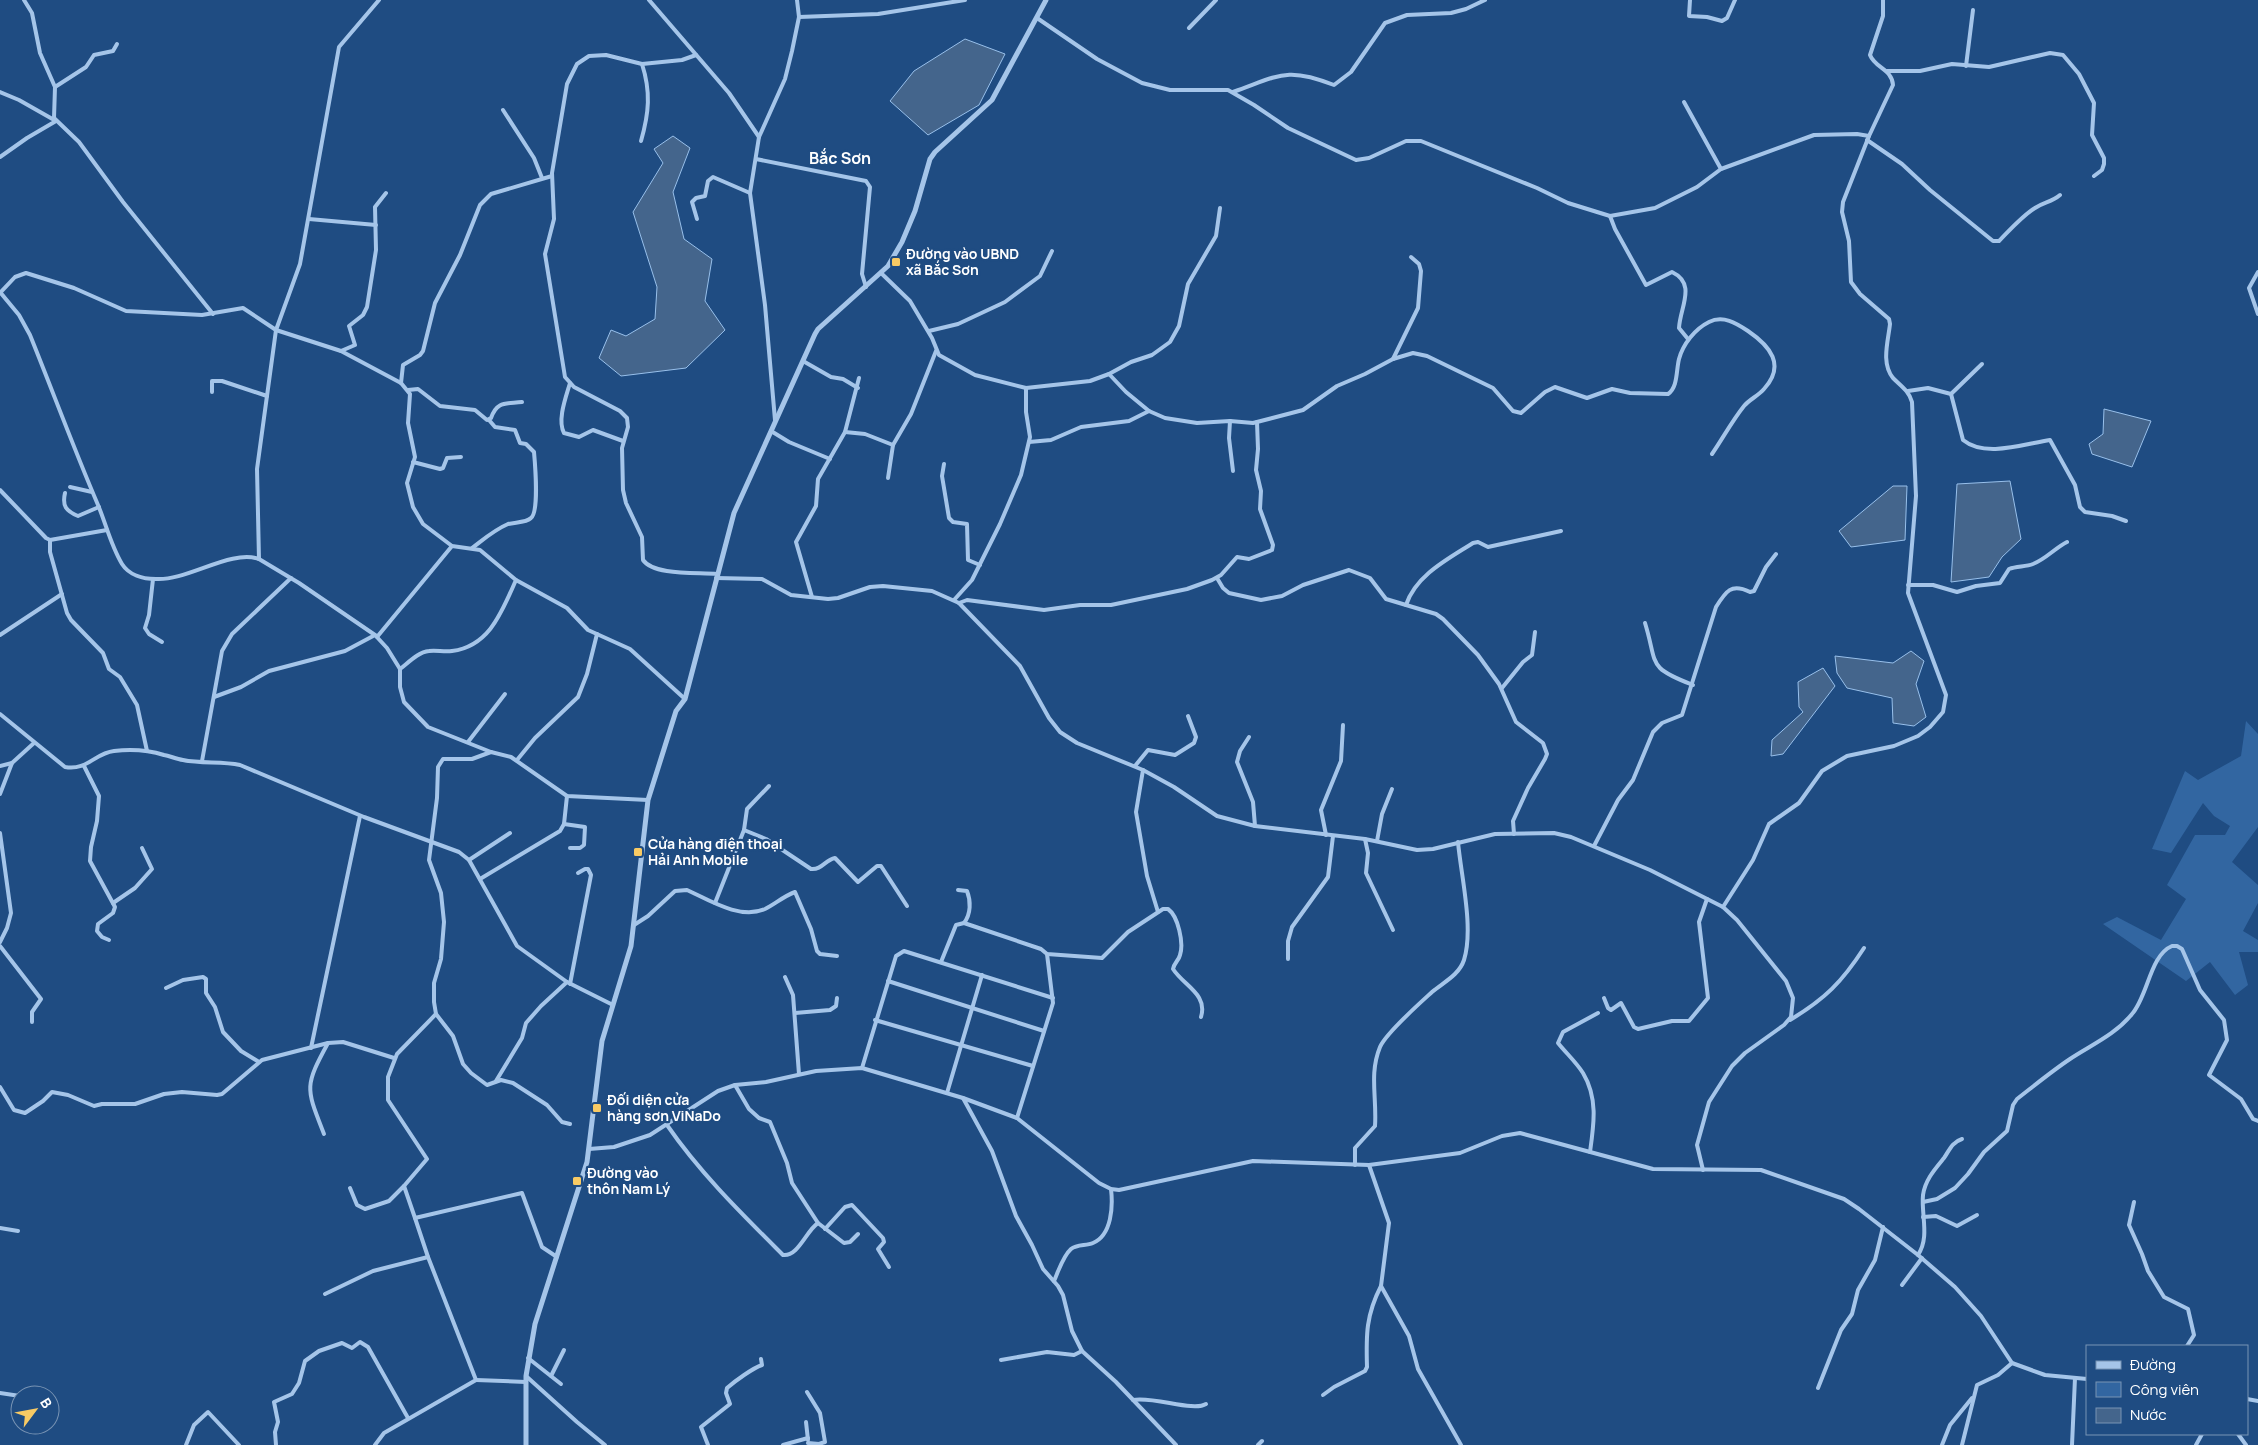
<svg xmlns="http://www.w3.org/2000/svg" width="2258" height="1445" viewBox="0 0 2258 1445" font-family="Manrope,sans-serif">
<rect width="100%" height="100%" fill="#1f4c82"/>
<!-- green -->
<path fill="#3266a1" d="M2246 721 2258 734V827L2232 862 2258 885V903L2243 931 2258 940V952H2239L2248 985 2235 995 2210 962 2186 981 2103 924 2117 917 2161 940 2186 899 2167 885 2195 835H2225L2230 826 2214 816 2203 803 2171 853 2152 849 2185 771 2198 780 2241 756Z"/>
<!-- water -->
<g fill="#44658c" stroke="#98c0eb">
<path d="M965 39 1005 54 979 105 928 135 890 101 914 71Z"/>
<path d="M673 136 690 148 673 192 684 239 712 259 705 301 725 330 686 368 621 376 599 358 611 330 626 336 655 319 657 287 633 212 663 163 654 149Z"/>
<path d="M2104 409 2151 421 2132 467 2092 454 2089 444 2103 434Z"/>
<path d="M2010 481 2021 539 2002 557 1989 577 1951 582 1957 484Z"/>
<path d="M1893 486H1907L1905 540 1851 547 1839 531Z"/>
<path d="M1911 651 1924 661 1916 684 1926 717 1914 726 1893 723 1892 698 1847 688 1837 673 1835 656 1893 663Z"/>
<path d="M1823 668 1835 686 1783 754 1771 756 1772 740 1803 712 1799 707 1798 682Z"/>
</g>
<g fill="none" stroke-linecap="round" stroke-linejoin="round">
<!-- minor -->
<g stroke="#a5c5e9" stroke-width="4">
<path d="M24 0 32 13 40 53 55 87 54 118 79 142 123 202 213 314"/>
<path d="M649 0 729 93 759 137"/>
<path d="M1690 0 1689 16 1707 17 1722 21 1727 18 1735 0"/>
<path d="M799 17 878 14 965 0"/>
<path d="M1037 18 1097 59 1142 83 1170 90H1228L1254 105 1288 128 1356 160 1369 158 1406 141H1421L1537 188 1568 203 1610 216 1655 208 1697 187 1721 169 1814 135 1857 134 1869 136"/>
<path d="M1189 28 1216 0"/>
<path d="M696 55 682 60 642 64 606 55 589 56 577 64 567 84 552 173 554 219 545 254 565 377 574 387 620 411 627 418 628 427 622 448 623 490 626 503 642 537 643 560C654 576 699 572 717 574"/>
<path d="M1966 66 1973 10"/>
<path d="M1887 71H1920L1952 64 1989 67 2050 53 2063 55 2079 74 2094 103 2092 135 2104 158V164L2102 170 2094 176"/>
<path d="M55 87 86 67 94 55 113 51 117 44"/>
<path d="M0 92 19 100 56 121 27 138 0 157"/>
<path d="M1233 92C1279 76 1286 66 1334 85L1351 72 1385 23 1407 15 1451 13 1466 9 1485 0"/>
<path d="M1684 102 1721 169"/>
<path d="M503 110 534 158 542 178"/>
<path d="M1867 140 1902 164 1930 190 1993 241H1999C2010 230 2022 216 2035 208 2044 202 2052 202 2060 195"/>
<path d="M641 141C649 113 651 92 642 64"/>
<path d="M756 159 866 181 870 187 862 274 866 287"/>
<path d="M1610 216 1615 229 1646 285 1672 272C1697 284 1680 307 1679 328L1688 339"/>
<path d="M309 219 376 225"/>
<path d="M697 219 692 202 696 198 705 196 708 181 713 177 750 193"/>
<path d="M2258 272 2249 288 2258 314"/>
<path d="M881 273 910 301 932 338 939 355 975 375 1026 388 1090 381 1109 374 1131 362 1152 355 1170 342 1179 326 1188 284 1216 236 1220 208"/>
<path d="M0 292 19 315 30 335C53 392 74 449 98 505 106 524 111 546 122 564 129 575 143 579 156 579 187 581 231 549 259 559L299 583 375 635 387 648 400 669V687L404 702 428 727 491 752 511 757 567 796 648 800"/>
<path d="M0 293 15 277 26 273 74 288 126 311 202 315 243 308 276 330 341 351 401 383 410 394 408 423 415 457 407 483 413 507 423 524 452 546 480 550 516 580 567 608 588 630 630 649 685 699"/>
<path d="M929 331 958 324 1005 302 1040 276 1052 251"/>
<path d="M341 351 355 345 349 326 363 315 367 307 376 250 375 207 386 193"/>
<path d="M1393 359 1418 308 1421 271 1419 264 1411 257"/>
<path d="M803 361 831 377 843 379 858 388"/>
<path d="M1109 374 1126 392 1149 411 1165 418 1197 423 1230 421 1253 423 1303 410 1337 386 1365 374 1393 359 1413 353 1427 356 1493 388 1513 411 1521 413 1545 392 1555 387 1587 398 1612 389 1630 393 1668 394C1678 387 1676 371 1679 359 1683 344 1695 329 1709 322 1723 315 1736 323 1748 331 1770 346 1786 365 1764 389 1758 396 1750 399 1744 406 1732 421 1723 438 1712 454"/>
<path d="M401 383 403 365 420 355 423 351 435 303 460 255 480 205 491 194 552 176"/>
<path d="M570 383C566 397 557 420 564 433L579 437 593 430 623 441"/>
<path d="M408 390 418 389 440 406 475 410 487 420 491 418C497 401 505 404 522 402"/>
<path d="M1908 391 1928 388 1951 394 1963 440C1985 458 2024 444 2050 440L2075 485 2080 507 2085 512 2112 516 2126 521"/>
<path d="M212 392V381H222L267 396"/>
<path d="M1951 394 1982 364"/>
<path d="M775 420 765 305 750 193 759 137 785 79 792 51 799 17 797 0"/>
<path d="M1230 421 1229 438 1233 471"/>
<path d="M771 431 789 442 830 459"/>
<path d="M845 432 865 434 893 445"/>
<path d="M1029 442 1051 440 1081 427 1129 421 1149 411"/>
<path d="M413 462 440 469 443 468 447 458 461 457"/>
<path d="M944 464 942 476 949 518 953 522 967 524 968 560 980 565"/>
<path d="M888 478 893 445 911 414 936 351"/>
<path d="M70 487 92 492"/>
<path d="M0 490 46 538 50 540 107 530"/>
<path d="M65 493C62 506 66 511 78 516L99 507"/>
<path d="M50 540V552L67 613 71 620 103 653 109 669 120 677 137 705 147 751"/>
<path d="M472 548C484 539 494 530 508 524 515 522 526 523 531 518 539 512 535 463 534 452L526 444 520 443 515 430 495 427 489 420"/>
<path d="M259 559 257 469 276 330 300 264 339 47 379 0"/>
<path d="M716 578 762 579 791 595 828 599 838 598 870 587 883 586 932 591 959 603 1020 666 1049 718 1060 732 1077 743 1143 770 1174 787 1217 816 1255 826 1365 839 1417 850 1433 849 1495 834 1554 833 1571 837 1650 870 1723 907 1737 920 1786 981 1793 998 1791 1017 1784 1025 1745 1053 1732 1066 1709 1102 1697 1145 1703 1170"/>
<path d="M1217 578 1223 588 1229 593 1261 600 1282 596 1303 585 1349 570 1370 578 1386 599 1436 614 1443 619 1478 655 1499 684 1516 722 1543 743 1547 754 1545 759 1528 788 1513 821 1514 834"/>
<path d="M153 579 149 615 145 628 149 634 162 642"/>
<path d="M1908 585H1933L1957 592 1976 586 2000 583 2009 569C2017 566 2026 567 2033 564 2046 559 2055 548 2067 542"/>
<path d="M812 597 796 542 816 506 818 479 845 432 859 378"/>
<path d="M954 600 972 580 1000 524 1021 475 1030 437 1026 412V388"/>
<path d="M959 603 967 600 1044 610 1080 605H1111L1187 589 1212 580 1221 575 1237 557 1249 559 1272 550 1273 545 1260 509 1261 491 1256 470 1258 449 1257 422"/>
<path d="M1406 605C1416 575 1448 559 1473 543L1478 542 1488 547 1561 531"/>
<path d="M1645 623C1658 665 1646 667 1693 685"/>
<path d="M0 635 62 594"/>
<path d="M377 637 452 546"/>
<path d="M400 669C408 663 418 652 429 651 436 650 444 652 452 651 490 646 502 611 516 580"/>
<path d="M1502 688 1523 662 1532 655 1535 632"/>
<path d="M214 697 241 687 269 671 345 651 375 635"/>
<path d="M0 714 65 767C87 771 95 753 114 751 131 749 148 750 164 755 170 756 176 759 183 760 202 764 221 761 240 765L364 817 459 852 469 860 517 946 567 982 613 1005"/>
<path d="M1249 737 1240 751 1237 762 1253 802 1255 826"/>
<path d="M468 742 505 694"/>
<path d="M491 752 472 759H443L438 767 437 798 429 860 441 893 444 922 441 959 434 983V1002L436 1014 453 1036 463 1064 471 1073 487 1085 501 1080 513 1083 547 1105 562 1122 570 1124"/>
<path d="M517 760 535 738 578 697 587 674 597 634"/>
<path d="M202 761 222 651 232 634 291 578"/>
<path d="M0 766 12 763"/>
<path d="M84 766 99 796 97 821 91 847 90 861 115 907 113 913 98 924 97 931 102 937 109 940"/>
<path d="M1135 766 1148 750 1175 755 1194 743 1196 737 1188 716"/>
<path d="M1143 770 1136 812 1147 876 1158 912"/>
<path d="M0 794 12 763 34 743"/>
<path d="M564 824 585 827 584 845 580 848H570"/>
<path d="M744 830 766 839 811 869C822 870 825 860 835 858L858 882 877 866H881L907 906"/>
<path d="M0 833 11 913 7 928 0 942"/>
<path d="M1326 835 1321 810 1341 761 1343 725"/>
<path d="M1365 839 1368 853 1366 873 1393 930"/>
<path d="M1377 841 1382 814 1392 789"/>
<path d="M1594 846 1618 800 1633 780 1653 732 1662 723 1682 715 1716 607C1726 591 1731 583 1750 592L1754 591 1766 567 1776 554"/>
<path d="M469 860 510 833"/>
<path d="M480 879 560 831 564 824 567 796"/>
<path d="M958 890 967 891C971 901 971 914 964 923"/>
<path d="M113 903 135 888 152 869 142 848"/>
<path d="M715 903 744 830 747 809 769 786"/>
<path d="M1723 907 1753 860 1769 824 1799 803 1822 771 1847 756 1894 746 1918 736 1930 727 1943 712 1946 695 1908 593 1916 496 1912 402C1909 391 1901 386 1893 378 1881 363 1888 342 1890 324L1889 319 1860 294 1851 282 1849 241 1842 212 1843 202 1869 136 1893 85C1892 69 1875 68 1870 55L1883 16V0"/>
<path d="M634 925 648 916 675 891 687 890C709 900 740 920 765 909 775 904 784 896 795 892L811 929 817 951 820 954 837 956"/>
<path d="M0 946 41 999 32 1012V1022"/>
<path d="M1288 959V941L1292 927 1328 877 1333 836"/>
<path d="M941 962 956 925 964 923 1041 949 1047 954 1102 958 1128 932 1163 909H1168C1178 916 1184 943 1180 955 1179 960 1174 963 1173 969 1184 986 1208 994 1201 1017"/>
<path d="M785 977 793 995 799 1074"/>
<path d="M888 981 1044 1031"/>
<path d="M570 984 591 875 588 869H585L578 873"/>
<path d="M166 988 183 980 203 977 206 979V993L215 1007 223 1032 241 1051 259 1062"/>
<path d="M1604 998 1608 1008 1611 1010 1621 1003 1634 1027 1638 1029 1672 1021H1689L1708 998 1699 922 1707 899"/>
<path d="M795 1013 830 1010 836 1006 837 998"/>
<path d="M875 1020 1033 1066"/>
<path d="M1790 1020C1825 999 1842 982 1864 948"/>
<path d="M311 1048 360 816"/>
<path d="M862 1068 896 956 904 951 1053 998"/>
<path d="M496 1081 522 1038 526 1023 541 1006 567 982"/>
<path d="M735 1085 749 1109 759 1118 770 1122 787 1163 792 1183 818 1223 844 1243 850 1242 858 1234"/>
<path d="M0 1087 14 1110 25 1113 43 1101 52 1092 68 1095 94 1106 102 1104H135L164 1094 182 1092 217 1095 222 1094 262 1060 328 1043 343 1042 394 1058"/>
<path d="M947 1093 982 975"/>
<path d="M963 1098 992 1151 1016 1216 1032 1245 1043 1269 1058 1286 1063 1295 1072 1331 1082 1351 1116 1382 1176 1445"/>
<path d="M1017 1118 1053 1003 1047 954"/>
<path d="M667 1125C700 1173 742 1214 783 1255 798 1257 806 1231 818 1223"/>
<path d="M324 1134C306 1088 304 1087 328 1043"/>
<path d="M589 1149 614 1147 650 1135 718 1091 735 1085 766 1082 816 1071 862 1068 963 1098 1017 1118 1099 1183 1111 1189 1119 1190 1253 1161 1369 1165 1460 1153 1502 1136 1520 1133 1653 1169 1761 1170 1844 1199 1859 1209 1918 1255 1955 1287 1981 1316 2012 1363 2045 1375 2087 1379"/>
<path d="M1590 1152C1594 1124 1598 1098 1583 1073 1576 1062 1566 1053 1558 1043L1563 1032 1598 1013"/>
<path d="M1355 1165V1148L1375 1126C1377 1098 1369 1074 1380 1047 1386 1033 1420 1003 1432 992 1444 982 1459 975 1464 960 1474 928 1461 876 1458 842"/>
<path d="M1369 1165 1389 1223 1381 1286 1409 1336 1418 1369 1461 1445"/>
<path d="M404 1186 427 1159 388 1100V1077L397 1054 436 1014"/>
<path d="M350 1188 357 1205 365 1209 389 1201 404 1186 415 1218 522 1193 542 1247 557 1257"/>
<path d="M1923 1202 1937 1199 1955 1188 1968 1174 1984 1152 2007 1131 2013 1105 2017 1099C2035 1085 2052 1071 2070 1059 2091 1045 2115 1035 2132 1014 2148 996 2150 955 2172 946H2177L2182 949 2200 990 2224 1020 2227 1040 2209 1075 2241 1099 2253 1119 2258 1121"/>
<path d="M2134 1202 2129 1225 2142 1254 2148 1271 2164 1297 2188 1309 2194 1335 2187 1346"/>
<path d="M1923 1217 1936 1216 1957 1226 1977 1215"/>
<path d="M0 1228 18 1231"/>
<path d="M825 1229 845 1207 852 1205 883 1238 884 1242 878 1249 889 1267"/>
<path d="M1918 1255C1930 1237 1921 1215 1923 1195 1925 1180 1935 1169 1944 1158 1949 1151 1952 1142 1962 1139"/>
<path d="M1054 1281C1058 1272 1063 1256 1071 1249 1077 1244 1086 1246 1093 1243 1112 1235 1113 1206 1111 1189"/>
<path d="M1902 1285 1922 1258"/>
<path d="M325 1294 373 1271 428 1257"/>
<path d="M528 1358 561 1384"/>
<path d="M1001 1360 1047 1352 1074 1355 1082 1351"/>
<path d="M526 1376 577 1422 605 1445"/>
<path d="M551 1376 564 1350"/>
<path d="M476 1380 526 1382"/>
<path d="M1818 1388 1841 1330 1852 1314 1858 1290 1875 1260 1883 1227"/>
<path d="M807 1392 820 1413 825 1442 819 1444 808 1443"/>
<path d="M0 1393 20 1396"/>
<path d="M1323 1395 1334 1387 1365 1371 1367 1367C1366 1335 1366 1315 1381 1286"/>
<path d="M2247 1399 2258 1401"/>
<path d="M1133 1400C1154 1396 1193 1412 1206 1404"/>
<path d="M806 1422 808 1440"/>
<path d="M2238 1434 2246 1445"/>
<path d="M186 1445 194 1425 208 1412 239 1445"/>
<path d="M276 1445 275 1432 278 1422 274 1402 292 1394 299 1383 305 1361 319 1351 342 1343 352 1348 360 1342 368 1347 408 1418"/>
<path d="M375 1445 384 1433 476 1380 428 1257 415 1218"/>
<path d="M708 1445 701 1427 730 1404 726 1393 727 1388C735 1381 753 1368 762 1365L761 1359"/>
<path d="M783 1445 808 1438"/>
<path d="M1258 1445 1262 1441"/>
<path d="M1942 1445 1950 1425 1972 1398"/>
<path d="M1962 1445 1977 1385 1998 1375 2012 1363"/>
<path d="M2072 1445 2075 1378"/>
<path d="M2196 1445 2202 1434"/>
</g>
<!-- tertiary -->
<path stroke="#a5c5e9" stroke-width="5" d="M526 1445V1376L535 1324 587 1162 602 1041 631 946 648 800 676 711 685 699 734 513 815 334 818 329 888 266 902 242 915 211 930 159 935 152 992 100 1046 0"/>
</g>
<!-- markers -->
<g fill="#f8ca64" stroke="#1f4c82" stroke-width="2">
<rect x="891" y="257" width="10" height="10" rx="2.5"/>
<rect x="633" y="847" width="10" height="10" rx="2.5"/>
<rect x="592" y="1103" width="10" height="10" rx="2.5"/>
<rect x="572" y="1176" width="10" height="10" rx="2.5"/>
</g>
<g text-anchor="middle" stroke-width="4.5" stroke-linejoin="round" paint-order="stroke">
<!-- poi labels -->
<g font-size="14" font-weight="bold" fill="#fff" stroke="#1f4c82" text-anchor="start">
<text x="906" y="259">Đường vào UBND<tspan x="906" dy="16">xã Bắc Sơn</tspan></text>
<text x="648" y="849">Cửa hàng điện thoại<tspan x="648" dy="16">Hải Anh Mobile</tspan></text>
<text x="607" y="1105">Đối diện cửa<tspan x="607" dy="16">hàng sơn ViNaDo</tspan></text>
<text x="587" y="1178">Đường vào<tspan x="587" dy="16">thôn Nam Lý</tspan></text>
</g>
<!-- quarter labels -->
<g font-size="16" font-weight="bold" fill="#fff" stroke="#1f4c82">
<text x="840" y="164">Bắc Sơn</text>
</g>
</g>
<!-- legend -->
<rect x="2086" y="1345" width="162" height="90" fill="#1f4c82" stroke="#7994b4"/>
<rect x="2096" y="1361" width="25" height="8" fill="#a5c5e9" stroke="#7994b4"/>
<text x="2130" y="1370" font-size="15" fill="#ffffff">Đường</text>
<rect x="2096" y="1382" width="25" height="15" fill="#3266a1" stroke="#7994b4"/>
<text x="2130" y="1395" font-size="15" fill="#ffffff">Công viên</text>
<rect x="2096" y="1408" width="25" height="15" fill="#44658c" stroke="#7994b4"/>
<text x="2130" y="1420" font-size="15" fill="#ffffff">Nước</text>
<!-- north arrow -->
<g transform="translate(35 1410) rotate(58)"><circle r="24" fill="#1f4c82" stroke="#7994b4"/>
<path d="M0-4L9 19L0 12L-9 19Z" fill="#f8ca64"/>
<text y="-8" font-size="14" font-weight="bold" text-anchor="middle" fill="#ffffff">B</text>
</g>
</svg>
